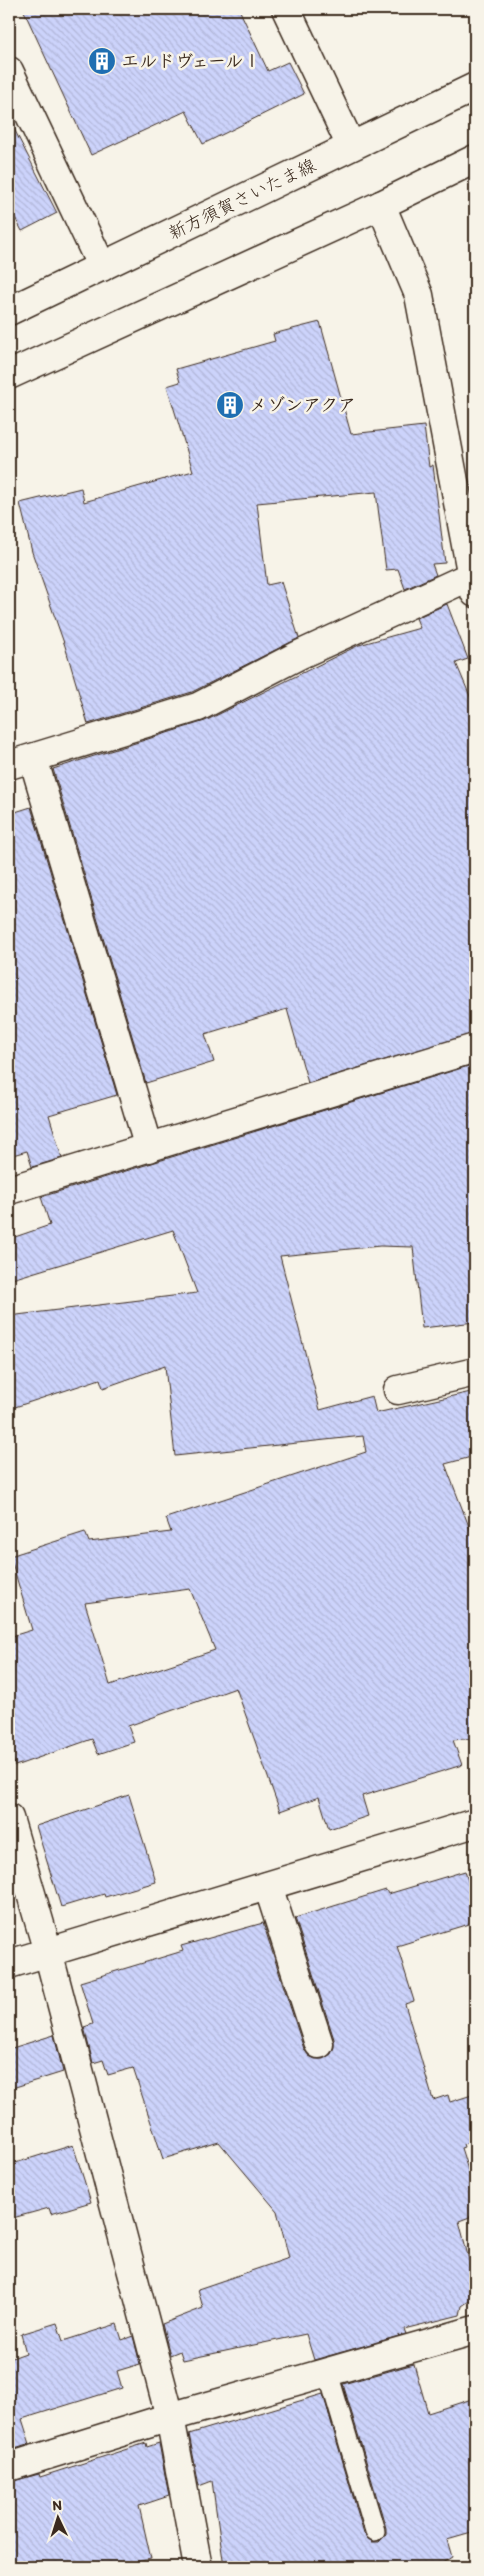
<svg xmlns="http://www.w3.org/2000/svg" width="484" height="2576" viewBox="0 0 484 2576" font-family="Itim,'Klee One',sans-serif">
<defs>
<pattern id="building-back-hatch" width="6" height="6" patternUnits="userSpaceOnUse" patternTransform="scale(1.25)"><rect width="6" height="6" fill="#ccd3fb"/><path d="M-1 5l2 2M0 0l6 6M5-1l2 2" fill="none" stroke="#b0b5d7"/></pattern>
</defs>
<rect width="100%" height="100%" fill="#f7f3e8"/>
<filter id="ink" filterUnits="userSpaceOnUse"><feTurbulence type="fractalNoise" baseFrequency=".02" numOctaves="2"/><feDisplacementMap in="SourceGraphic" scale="10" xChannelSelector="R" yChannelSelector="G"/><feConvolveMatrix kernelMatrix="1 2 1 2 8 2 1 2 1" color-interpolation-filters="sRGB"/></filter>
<g filter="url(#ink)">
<!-- building -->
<g fill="url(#building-back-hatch)" stroke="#3b2a1e" fill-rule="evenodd">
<path d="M23 9H239L268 71 288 62 304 94 203 144 186 111 91 155Z"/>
<path d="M9 119 57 213 22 231 9 206Z"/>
<path d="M320 322 351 434 424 426 429 467 433 465 445 563 432 564 436 575 405 589 398 569 386 570 376 492 257 503 267 585 281 582 299 638 192 692 88 724 65 646 32 552 20 503 81 488 84 502 193 471 167 386 180 382 176 369 275 341 273 334Z"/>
<path d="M447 604 468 659 456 663 475 708V1033L308 1083 287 1009 205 1034 214 1062 146 1083 53 769 205 721 359 645 420 628 416 618Z"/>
<path d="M31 807 117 1095 49 1115 62 1158 32 1167 27 1151 9 1156V814Z"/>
<path d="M475 1064V1322L422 1328 413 1247 380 1246 280 1256 320 1410 372 1396 376 1413 471 1392 475 1412V1456L445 1464 475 1542V1738L453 1740 462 1765 362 1796 368 1816 329 1829 319 1797 280 1811 236 1688 128 1726 134 1742 98 1754 92 1739 15 1766 9 1749V1637L32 1630 10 1556 85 1532 89 1542 171 1532 166 1518 366 1452 363 1436 175 1456 165 1366 103 1388 100 1379 9 1409V1316L197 1293 173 1230 9 1280V1239L50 1225 41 1197ZM190 1589 215 1650 110 1685 85 1603Z"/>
<path d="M129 1795 156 1882 105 1897 104 1894 61 1907 36 1826Z"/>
<path d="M465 1871 475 1905V1922L397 1946 414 2001 405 2004 433 2100 448 2095 450 2102 475 2094V2140L463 2144 464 2147 461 2148 475 2192V2215L459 2221 475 2283V2297L462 2306 460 2315 404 2329 406 2334 314 2360 306 2334 183 2360 180 2351 170 2355 162 2324 203 2308 198 2289 289 2258 277 2211 219 2142 163 2159 133 2068 108 2075 103 2060 93 2063 84 2027 93 2024 80 1982 183 1951 181 1946 263 1923 304 2049 309 2056 315 2059H323L331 2054 334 2047V2039L295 1918 386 1890 388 1894Z"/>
<path d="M54 2035 63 2072 9 2089V2049Z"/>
<path d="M73 2145 91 2202 51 2214 49 2208 9 2219V2165Z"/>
<path d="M57 2323 63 2341 117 2324 122 2340 133 2336 140 2364 117 2371 122 2388 22 2419 30 2444 9 2451V2359L26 2353 21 2334Z"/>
<path d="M414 2364 428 2413 475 2398V2532L447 2540 452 2557 436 2567H224L212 2481 199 2486 189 2434 323 2394 364 2534 372 2542H379L386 2534V2528L343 2384Z"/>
<path d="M146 2443 147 2447 159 2443 169 2496 139 2506 151 2559 112 2567H9V2482L39 2474 40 2477Z"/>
</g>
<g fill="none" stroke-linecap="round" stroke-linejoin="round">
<!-- service casing -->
<g stroke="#3b2a1e" stroke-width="22">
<path id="service" d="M328 2373 375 2531"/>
</g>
<!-- minor casing -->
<g stroke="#3b2a1e" stroke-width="31">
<g id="minor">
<path d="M286 9 351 146"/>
<path d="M9 71 102 267"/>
<path d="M381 205 419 295 475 593"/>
<path d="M33 758 149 1148"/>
<path d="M9 765 198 707 299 655 475 574"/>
<path d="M9 1190 475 1048"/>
<path d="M398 1390 475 1372"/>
<path d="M9 1818 48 1952 170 2417 198 2567"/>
<path d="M268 1886 319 2044"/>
<path d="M9 2467 170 2417 475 2330"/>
</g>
</g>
<!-- tertiary casing -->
<g stroke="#3b2a1e" stroke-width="31">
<path id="tertiary" d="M9 1964 475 1823"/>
</g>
<!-- secondary casing -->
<g stroke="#3b2a1e" stroke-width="31">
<g id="secondary">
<path d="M9 311 475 87"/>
<path d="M9 375 381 205 475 159"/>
</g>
</g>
<!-- service -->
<use href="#service" stroke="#f7f3e8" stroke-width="19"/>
<!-- minor -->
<use href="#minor" stroke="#f7f3e8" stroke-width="28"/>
<!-- tertiary -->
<use href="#tertiary" stroke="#f7f3e8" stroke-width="28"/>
<!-- secondary -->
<use href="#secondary" stroke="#f7f3e8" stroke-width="28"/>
</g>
</g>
<!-- icons -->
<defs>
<g id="building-disc" transform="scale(1.4375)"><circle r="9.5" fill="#1f6fb2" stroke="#f7f3e8"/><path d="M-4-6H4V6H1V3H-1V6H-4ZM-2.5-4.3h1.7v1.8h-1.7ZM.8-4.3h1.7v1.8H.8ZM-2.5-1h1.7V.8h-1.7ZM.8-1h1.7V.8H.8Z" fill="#fff"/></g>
</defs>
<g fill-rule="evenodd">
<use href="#building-disc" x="102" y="61"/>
<use href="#building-disc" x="230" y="405"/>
</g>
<g text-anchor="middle" stroke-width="5" stroke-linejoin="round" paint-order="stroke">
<!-- poi labels -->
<g font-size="18" font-weight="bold" fill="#3b2a1e" stroke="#f7f3e8" text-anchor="start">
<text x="121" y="67">エルドヴェールⅠ</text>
<text x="249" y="411">メゾンアクア</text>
</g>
<!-- street labels -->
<g font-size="18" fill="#3b2a1e" stroke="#f7f3e8">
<text transform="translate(242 199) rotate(-26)" y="6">新方須賀さいたま線</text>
</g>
</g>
<!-- margin -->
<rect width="484" height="2576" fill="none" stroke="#f7f3e8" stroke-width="30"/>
<rect x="15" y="15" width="454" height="2546" fill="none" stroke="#3b2a1e" stroke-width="2" filter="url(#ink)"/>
<!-- north arrow -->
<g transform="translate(58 2518) rotate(356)" stroke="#f7f3e8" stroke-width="4" paint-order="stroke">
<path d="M0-4L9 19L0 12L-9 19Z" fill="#3b2a1e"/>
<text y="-8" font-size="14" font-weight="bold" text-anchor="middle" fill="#3b2a1e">N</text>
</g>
</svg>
